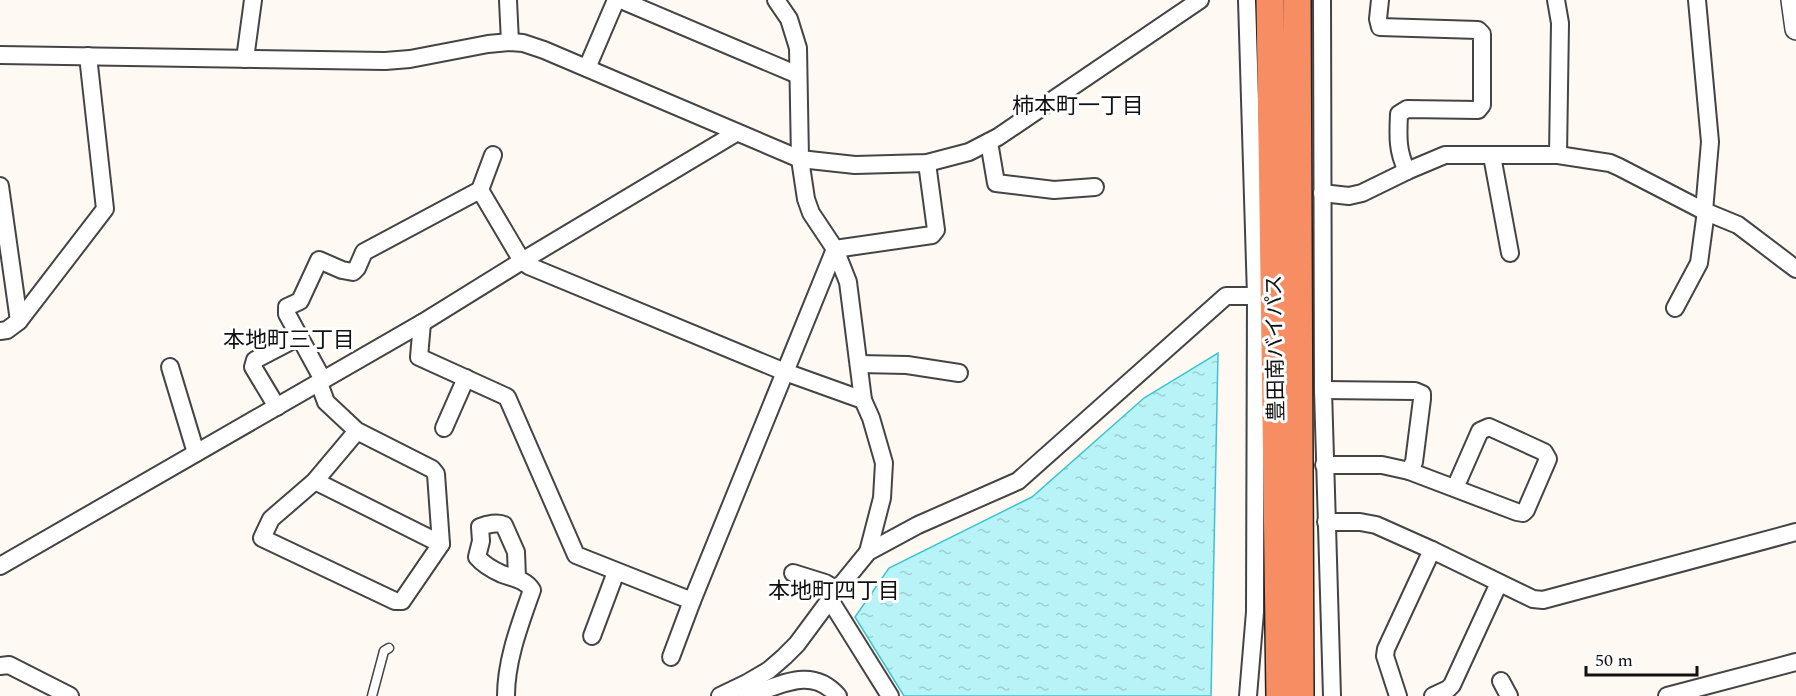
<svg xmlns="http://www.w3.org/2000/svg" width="1796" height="696" viewBox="0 0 1796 696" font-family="Spectral,'Noto Sans JP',serif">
<defs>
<pattern id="water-ripples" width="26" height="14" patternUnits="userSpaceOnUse" patternTransform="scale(1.5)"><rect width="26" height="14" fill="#b8f3f7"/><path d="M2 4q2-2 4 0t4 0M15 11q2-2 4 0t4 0" fill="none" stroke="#9dcfd3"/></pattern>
</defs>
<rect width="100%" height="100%" fill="#fff9f4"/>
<!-- water -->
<path fill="url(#water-ripples)" stroke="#3fc2cf" stroke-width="1.5" d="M1218 353 1211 696H904L855 617 889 568 1032 497 1144 398Z"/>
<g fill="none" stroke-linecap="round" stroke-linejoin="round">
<!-- service casing -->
<g stroke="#444" stroke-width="11">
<path id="service" d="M372 696 384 651 389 648"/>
</g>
<!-- minor casing -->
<g stroke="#444" stroke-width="20">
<g id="minor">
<path d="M508 0 510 42"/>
<path d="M621 0 798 75"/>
<path d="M776 0 789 19 798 48 800 159 806 199 811 213 835 249 848 282 863 400 871 418 884 463 882 498 868 552"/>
<path d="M1247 0 1256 296 1255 612 1248 696"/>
<path d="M1322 0 1323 390 1332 696"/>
<path d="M1380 0 1378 19 1380 27 1478 30 1482 34V105L1478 110 1407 109 1399 114C1398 136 1397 151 1407 171"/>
<path d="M1556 0 1560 23 1558 155"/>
<path d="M1697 0 1710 142 1704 211"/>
<path d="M0 55 385 61 410 59 488 44 510 42 523 43 544 50 800 159 855 165 927 163 969 152 998 137 1200 0"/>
<path d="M245 59 253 0"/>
<path d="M587 68 616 0"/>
<path d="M989 142 996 183 1054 190 1095 187"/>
<path d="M1492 156 1510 253"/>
<path d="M0 186 19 321"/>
<path d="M480 190 522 261 529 266 785 372 863 400"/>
<path d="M1322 193 1349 196 1362 193 1407 171 1445 155H1558L1610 163 1619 167 1704 211 1738 225 1796 269"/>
<path d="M1675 308 1699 263 1706 211"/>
<path d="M422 323 419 357 507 397 576 555 692 601 835 249 932 235 936 230 927 163"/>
<path d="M0 331 7 330 19 321 105 209 88 56"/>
<path d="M859 364 907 365 959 373"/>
<path d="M170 367 196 453"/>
<path d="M323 380 287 314V307L300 301 319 260 342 270 353 272 357 268 364 252 480 190 493 155"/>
<path d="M319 383 326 402 357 431 432 469 436 474 441 544 402 601H395L262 538 271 519 315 481 357 431"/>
<path d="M1323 390 1415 391 1422 394V399L1414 462 1409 471 1382 465H1324"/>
<path d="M277 407 253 367 255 360 299 337"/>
<path d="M444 428 466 378"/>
<path d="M1409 471 1517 512 1523 513 1526 510 1548 459 1544 452 1489 427 1480 431 1455 488"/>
<path d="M315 481 441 544"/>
<path d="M1326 522H1360L1376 525 1432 550"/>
<path d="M0 566 422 323 522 261 736 133"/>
<path d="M793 573 825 583 837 590"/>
<path d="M830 600 890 696"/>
<path d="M592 636 616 572"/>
<path d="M671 657 692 601"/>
<path d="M0 666 9 665 70 696"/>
<path d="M1501 681 1509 696"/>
<path d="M506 696C506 660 520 624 532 590 525 579 512 578 502 574 493 570 483 564 477 557L481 541 480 527C487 524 498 522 504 525L516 552 517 578"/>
<path d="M720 696 747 683 769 670 784 657 797 644 837 590 868 552 918 525 1018 481 1226 296H1256"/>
<path d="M747 696C780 686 811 665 838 696"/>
<path d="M1398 696 1385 656 1386 649 1432 550 1533 599 1543 600 1796 532"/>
<path d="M1433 696 1448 689 1452 685 1499 583"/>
<path d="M1667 696 1796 662"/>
</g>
</g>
<!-- tertiary casing -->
<g stroke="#444" stroke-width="24">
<path id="tertiary" d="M1792 0 1796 29"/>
</g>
<!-- trunk casing -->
<g stroke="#222" stroke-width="30">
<g id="trunk">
<path d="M1270 0 1280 696"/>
<path d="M1297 0 1300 696"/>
</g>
</g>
<!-- service -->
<use href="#service" stroke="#fff" stroke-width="8"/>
<!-- minor -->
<use href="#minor" stroke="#fff" stroke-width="16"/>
<!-- tertiary -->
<use href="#tertiary" stroke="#fff" stroke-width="21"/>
<!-- trunk -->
<use href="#trunk" stroke="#f78e63" stroke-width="27"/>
</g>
<g text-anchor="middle" stroke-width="6" stroke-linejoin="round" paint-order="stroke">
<!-- street labels -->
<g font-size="21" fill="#111" stroke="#fff">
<text transform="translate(1275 348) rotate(-91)" y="7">豊田南バイパス</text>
</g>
<!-- neighbourhood labels -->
<g font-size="22" fill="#111" stroke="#fff">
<text x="1078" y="113">柿本町一丁目</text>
<text x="289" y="347">本地町三丁目</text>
<text x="834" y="598">本地町四丁目</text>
</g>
</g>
<!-- scale -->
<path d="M1586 666v9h111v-9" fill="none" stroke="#111111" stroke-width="3"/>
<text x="1595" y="666" font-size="18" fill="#111111" stroke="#ffffff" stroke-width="4.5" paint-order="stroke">50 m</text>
</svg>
